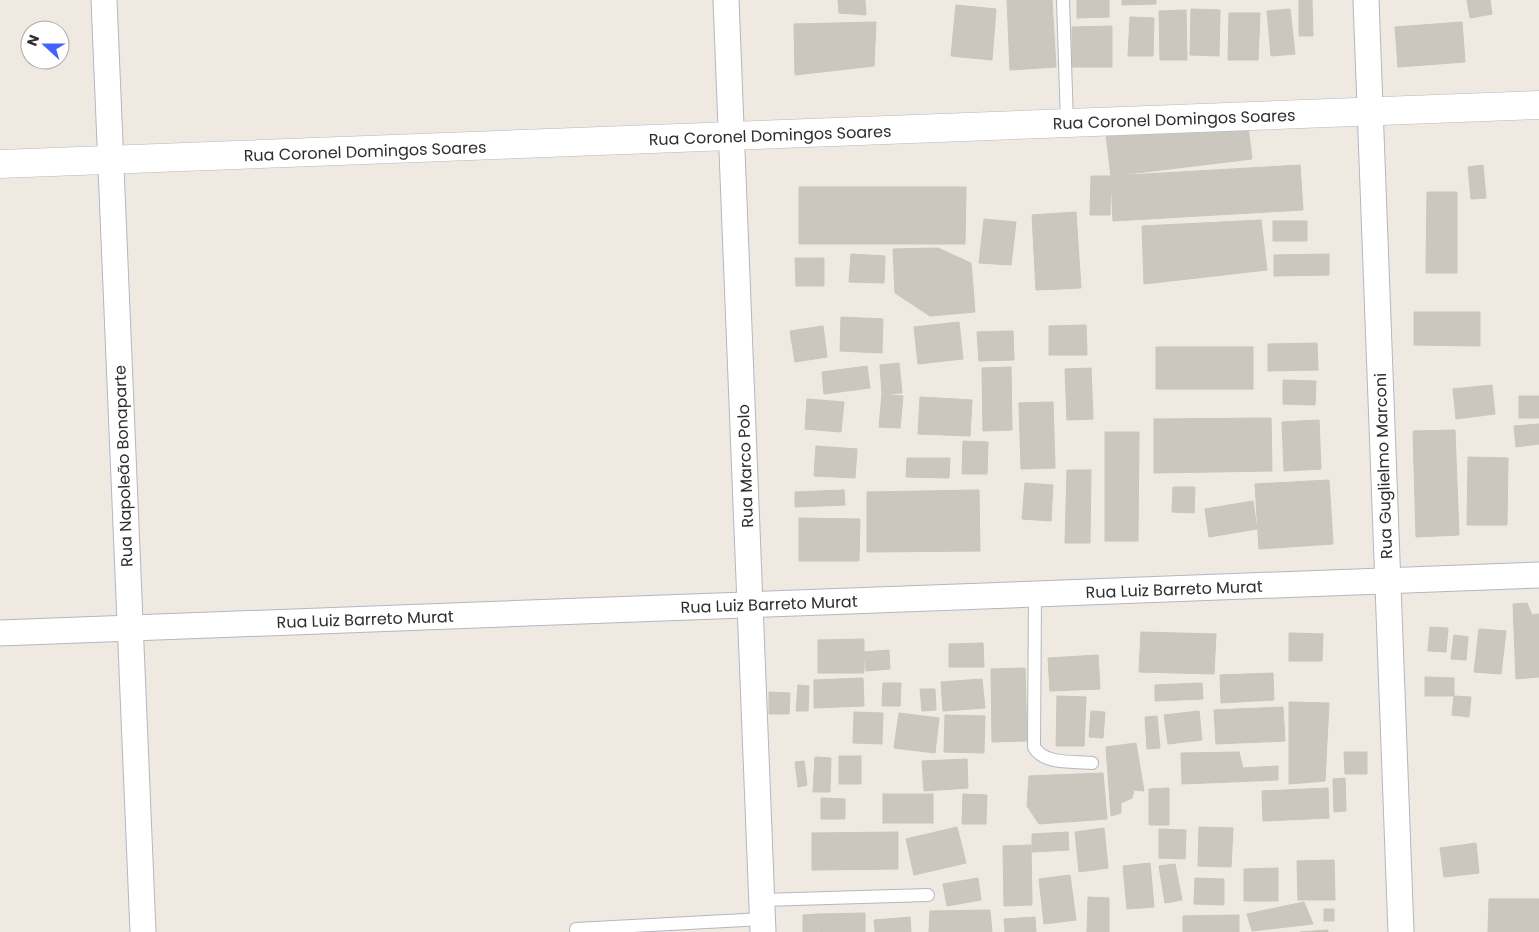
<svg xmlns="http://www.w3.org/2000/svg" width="1539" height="932" viewBox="0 0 1539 932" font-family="Poppins,sans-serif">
<rect width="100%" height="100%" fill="#efe9e1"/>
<!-- building -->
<g fill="#cbc7bf" stroke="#cbc5ba">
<path d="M838 0H865L866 15 839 13Z"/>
<path d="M1007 0H1052L1056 67 1010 70Z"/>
<path d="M1077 0H1109V17L1077 18Z"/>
<path d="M1122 0H1156V4L1122 5Z"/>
<path d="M1299 0H1312L1313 36H1299Z"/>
<path d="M1467 0H1490L1492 14 1470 18Z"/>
<path d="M956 5 996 9 992 60 951 56Z"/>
<path d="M1191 9 1220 10 1219 56 1190 55Z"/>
<path d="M1290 9 1295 54 1271 56 1267 11Z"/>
<path d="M1186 10 1187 60H1160L1159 11Z"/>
<path d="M1229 13H1260L1258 60H1228Z"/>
<path d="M1130 17 1154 18 1153 56H1128Z"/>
<path d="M876 22 874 66 795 75 794 24Z"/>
<path d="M1462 22 1465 62 1398 67 1395 27Z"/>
<path d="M1112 26V67H1072V27Z"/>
<path d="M1247 118 1252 159 1111 176 1106 135Z"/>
<path d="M1300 165 1303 210 1113 221 1111 176Z"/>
<path d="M1483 165 1486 198 1471 199 1468 167Z"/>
<path d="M1091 176H1111L1110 215H1090Z"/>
<path d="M799 187H966L965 244H799Z"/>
<path d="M1427 192H1457V273H1426Z"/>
<path d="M1076 212 1081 288 1036 290 1032 215Z"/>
<path d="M984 219 1016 222 1011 265 979 263Z"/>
<path d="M1261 220 1267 270 1144 284 1142 226Z"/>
<rect x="1273" y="221" width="34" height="20"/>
<path d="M938 248 971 263 975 312 930 316 895 293 893 249Z"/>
<path d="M851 254 885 256 884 283 849 282Z"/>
<path d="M1329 254V275L1274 276V255Z"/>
<path d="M795 258H824V286H796Z"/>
<path d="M1414 312H1480V346L1414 345Z"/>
<path d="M841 317 883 319 882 353 840 351Z"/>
<path d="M959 322 963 359 918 364 914 327Z"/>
<path d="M1086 325 1087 355H1049V326Z"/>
<path d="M823 326 827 357 795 362 790 331Z"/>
<path d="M1013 331 1014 360 979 361 977 332Z"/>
<path d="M1317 343 1318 370 1268 371V344Z"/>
<rect x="1156" y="347" width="97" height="42"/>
<path d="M899 363 902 393 882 394 880 365Z"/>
<path d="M867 366 870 388 824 394 822 372Z"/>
<path d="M1011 367 1012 430 983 431 982 368Z"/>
<path d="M1091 368 1093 419 1067 420 1065 369Z"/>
<path d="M1283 380 1316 381 1315 405 1283 404Z"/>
<path d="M1492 385 1495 414 1456 419 1453 389Z"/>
<path d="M882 394 903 396 900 428 879 427Z"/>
<rect x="1519" y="396" width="20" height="22"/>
<path d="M920 397 972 400 970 436 918 434Z"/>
<path d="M807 399 844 402 841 432 805 429Z"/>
<path d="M1053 402 1055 468 1021 469 1019 403Z"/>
<path d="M1271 418 1272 471 1154 473V419Z"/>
<path d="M1319 420 1321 469 1284 471 1282 422Z"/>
<path d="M1539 424V444L1516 447 1514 426Z"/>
<path d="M1455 430 1459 535 1416 537 1413 431Z"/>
<path d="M1105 432H1139L1138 541H1105Z"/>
<path d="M963 441 988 442 987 474H962Z"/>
<path d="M816 446 857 449 855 478 814 476Z"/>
<path d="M1468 457 1508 458 1507 525H1467Z"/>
<path d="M907 458H950L949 478 906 477Z"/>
<path d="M1067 470H1091L1090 543H1065Z"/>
<path d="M1329 480 1333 544 1259 549 1255 484Z"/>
<path d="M1025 483 1053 485 1051 521 1022 519Z"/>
<path d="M1173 487H1195L1194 513 1172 512Z"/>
<path d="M844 490 845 505 795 507V492Z"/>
<path d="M979 490 980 551 867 552V492Z"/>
<path d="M1253 501 1257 529 1209 537 1205 509Z"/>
<path d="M799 518 860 519 859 561H799Z"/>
<path d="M1527 603 1532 615 1539 614V677L1516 679 1513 604Z"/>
<path d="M1430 627 1448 628 1446 652 1428 651Z"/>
<path d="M1479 629 1506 631 1501 674 1474 672Z"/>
<path d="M1141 632 1216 634 1214 674 1139 672Z"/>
<path d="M1289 633 1323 634 1322 661H1289Z"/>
<path d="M1454 635 1468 637 1466 660 1451 659Z"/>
<path d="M864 639V673H818V640Z"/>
<path d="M983 643 984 667H949V644Z"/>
<path d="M889 650 890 669 866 671 864 652Z"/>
<path d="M1098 655 1100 689 1050 691 1048 658Z"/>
<path d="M1025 668 1027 741 992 742 991 669Z"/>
<path d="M1273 673 1274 700 1221 703 1220 675Z"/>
<path d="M1425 677 1454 678V696H1425Z"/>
<path d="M863 678 864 706 814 708V680Z"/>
<path d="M982 679 985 708 943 711 941 682Z"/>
<path d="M883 683H901L900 706H882Z"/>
<path d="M1202 683 1203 699 1155 701V685Z"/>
<path d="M798 685 809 686 808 711H796Z"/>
<path d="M920 689H935L936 710 922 711Z"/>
<path d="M769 692 790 693 789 714H769Z"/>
<path d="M1057 696 1086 697 1084 746H1056Z"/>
<path d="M1454 696 1471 697 1469 717 1452 715Z"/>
<path d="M1289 702 1329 703 1325 781 1289 784Z"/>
<path d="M1283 707 1285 741 1216 744 1214 710Z"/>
<path d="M1091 711 1105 712 1103 738 1089 737Z"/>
<path d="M1199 711 1202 740 1168 744 1164 715Z"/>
<path d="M854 712 883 713 882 744 853 743Z"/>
<path d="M899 713 939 718 935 753 894 748Z"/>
<path d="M945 715 985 716 984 753 944 752Z"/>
<path d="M1157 716 1160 748 1147 749 1145 717Z"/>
<path d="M1136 743 1144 791 1134 790 1132 798 1121 803V813L1111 816 1106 747Z"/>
<path d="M1239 752 1243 768 1278 766V780L1182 784 1181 753Z"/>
<path d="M1344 752H1367V774H1345Z"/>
<rect x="839" y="756" width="22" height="28"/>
<path d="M815 757 831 758 830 792H813Z"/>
<path d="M967 759 968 788 924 791 922 761Z"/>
<path d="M804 761 807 785 798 787 795 762Z"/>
<path d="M1103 773 1107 819 1039 824 1027 806 1029 776Z"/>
<path d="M1345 778 1346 811 1334 812 1333 779Z"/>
<path d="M1169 788V825H1149V789Z"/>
<path d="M1328 788 1329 818 1263 821 1262 791Z"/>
<rect x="883" y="794" width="50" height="29"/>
<path d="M963 794 987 795 986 824H962Z"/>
<path d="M821 798 845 799V819H821Z"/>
<path d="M957 827 966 863 914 875 906 839Z"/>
<path d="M1199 827 1233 828 1231 867 1198 866Z"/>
<path d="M1104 828 1108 868 1079 872 1075 832Z"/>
<path d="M1159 829 1186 830 1185 859 1159 858Z"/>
<path d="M898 832V869L812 870V833Z"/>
<path d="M1068 832 1069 850 1032 852V834Z"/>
<path d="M1476 843 1479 873 1444 877 1440 848Z"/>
<path d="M1031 845 1032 905 1004 906 1003 846Z"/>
<path d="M1334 860 1335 900H1298L1297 861Z"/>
<path d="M1150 863 1154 907 1127 909 1123 866Z"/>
<path d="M1175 864 1182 900 1165 903 1159 866Z"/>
<path d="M1278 868V901H1244V869Z"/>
<path d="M1070 875 1076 920 1044 924 1039 879Z"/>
<path d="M978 878 981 900 947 906 943 884Z"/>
<path d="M1195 878 1224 879V905L1194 904Z"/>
<path d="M1088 897 1109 898V932H1087Z"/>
<path d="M1489 899H1539V932H1488Z"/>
<path d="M1304 902 1313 924 1252 931 1247 914Z"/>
<rect x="1324" y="909" width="10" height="12"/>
<path d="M990 910 992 932H929L930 911Z"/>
<path d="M865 913V932H819L818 914Z"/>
<path d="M818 914V932H803V915Z"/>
<path d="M1239 915V932H1183V916Z"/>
<path d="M910 917 911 932H875L874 920Z"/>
<path d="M1035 917 1036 932H1005L1004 919Z"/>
<path d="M1328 930V932H1300Z"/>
</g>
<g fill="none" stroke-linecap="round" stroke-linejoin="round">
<!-- service casing -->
<g stroke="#b4b7c1" stroke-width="14">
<g id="service">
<path d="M1063 0 1067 123"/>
<path d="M1035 594 1034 747C1044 765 1073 761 1092 763"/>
<path d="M762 900 928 895"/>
<path d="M576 929 763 919"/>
</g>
</g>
<!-- minor casing -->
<g stroke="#b4b7c1" stroke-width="27">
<g id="minor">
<path d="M104 0 143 932"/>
<path d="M726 0 763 932"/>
<path d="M1366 0 1401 932"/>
<path d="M0 633 1539 575"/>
</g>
</g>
<!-- tertiary casing -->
<g stroke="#b4b7c1" stroke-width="29">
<path id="tertiary" d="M0 164 1539 105"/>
</g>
<!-- service -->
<use href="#service" stroke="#fff" stroke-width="12"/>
<!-- minor -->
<use href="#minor" stroke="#fff" stroke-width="25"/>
<!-- tertiary -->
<use href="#tertiary" stroke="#fff" stroke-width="28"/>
</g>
<g text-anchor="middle" stroke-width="4.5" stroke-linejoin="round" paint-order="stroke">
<!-- street labels -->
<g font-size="16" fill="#2e2e2e" stroke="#fff">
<text transform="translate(1174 119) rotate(-2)" y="6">Rua Coronel Domingos Soares</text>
<text transform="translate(770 135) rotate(-2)" y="6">Rua Coronel Domingos Soares</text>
<text transform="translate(365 151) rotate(-2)" y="6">Rua Coronel Domingos Soares</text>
<text transform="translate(123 466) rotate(-92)" y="6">Rua Napoleão Bonaparte</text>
<text transform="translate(745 466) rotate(-92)" y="6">Rua Marco Polo</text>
<text transform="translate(1383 466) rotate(-92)" y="6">Rua Guglielmo Marconi</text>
<text transform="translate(1174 589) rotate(-2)" y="6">Rua Luiz Barreto Murat</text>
<text transform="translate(769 604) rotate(-2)" y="6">Rua Luiz Barreto Murat</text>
<text transform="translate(365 619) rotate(-2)" y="6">Rua Luiz Barreto Murat</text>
</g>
</g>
<!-- north arrow -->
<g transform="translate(45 45) rotate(291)"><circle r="24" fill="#ffffff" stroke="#ababab"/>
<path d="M0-4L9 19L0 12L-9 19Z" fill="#4264fb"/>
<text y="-8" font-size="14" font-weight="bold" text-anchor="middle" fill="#2e2e2e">N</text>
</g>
</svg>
